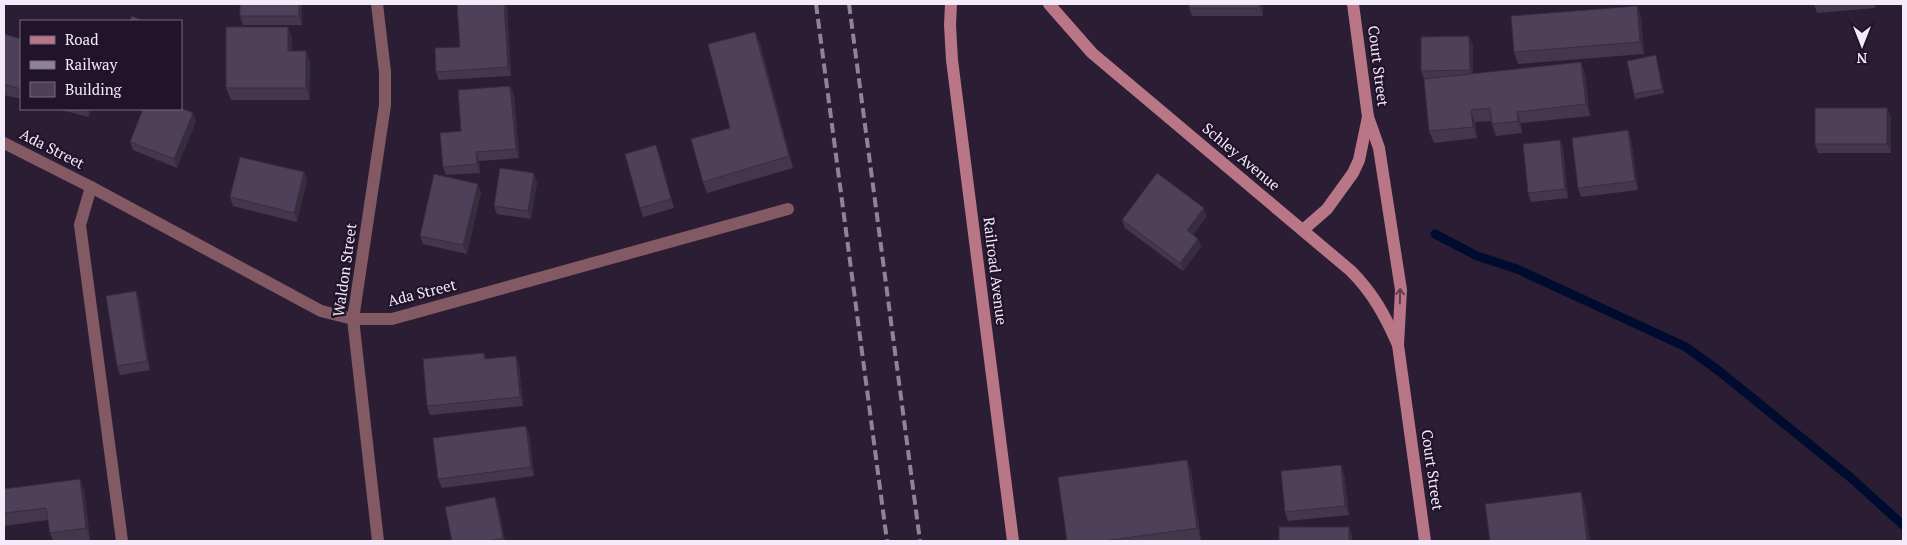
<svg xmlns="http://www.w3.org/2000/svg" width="1907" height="545" viewBox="0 0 1907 545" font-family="'PT Serif',serif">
<rect width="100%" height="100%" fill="#2b1d34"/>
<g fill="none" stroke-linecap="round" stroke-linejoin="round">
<!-- stream -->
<path stroke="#000c2f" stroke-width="9" d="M1435 234 1477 256 1517 269 1686 347 1719 371 1850 477 1903 525"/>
<!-- lane -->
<path stroke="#835963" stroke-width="12" d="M91 187 80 225 122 541"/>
<!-- street -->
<g stroke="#835963" stroke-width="12">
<path d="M377 4 385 72V105L353 319 378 541"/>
<path d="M4 143 91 187 321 311 353 319H392L788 209"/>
</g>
<!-- secondary -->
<g stroke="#b97686" stroke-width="12">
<path d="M951 4 950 25 952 60 1013 541"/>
<path d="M1049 4 1092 53 1351 271C1373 293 1386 317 1398 345"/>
<path d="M1368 117 1379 148 1401 290 1398 345 1425 541"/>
<path d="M1303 230 1327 209 1353 173 1359 160 1368 117 1353 4"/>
</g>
<!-- rail -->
<g stroke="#8f8497" stroke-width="4" stroke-dasharray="10 5" stroke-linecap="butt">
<path d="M816 4 887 541"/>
<path d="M849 4 920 541"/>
</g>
</g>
<!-- wall -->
<g fill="#44374d">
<path d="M302 4V25H243L240 16Z"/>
<path d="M1263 4V16H1192L1189 8Z"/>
<path d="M1814 4H1875V8L1817 13Z"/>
<path d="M507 5 511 76 439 80 436 72 460 47Z"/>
<path d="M1637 6 1641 17 1644 54 1518 64 1514 52Z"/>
<path d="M288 27 292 39V51H306L310 63V100H231L226 88Z"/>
<path d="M4 34 21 39V99L4 95Z"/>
<path d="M760 43 793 168 707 193 703 182 730 128Z"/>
<path d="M1473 45V74L1581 62 1585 74 1590 116 1521 123 1522 133 1496 136 1491 121 1475 122 1477 138 1434 143 1429 131 1424 79 1421 71Z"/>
<path d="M1657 60 1664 93 1635 99 1634 94Z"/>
<path d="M510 86 514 94 519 158 479 161 480 173 446 175 443 167 461 131Z"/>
<path d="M1887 108 1891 117V153H1818L1815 144Z"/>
<path d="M57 109H91L89 117Z"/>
<path d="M196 121 177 168 133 150 130 142Z"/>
<path d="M1631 139 1638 190 1581 197 1578 188Z"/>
<path d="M1560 140 1563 149 1568 198 1531 202 1528 193Z"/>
<path d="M659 154 674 208 643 217 640 208Z"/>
<path d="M304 172 307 180 297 222 233 206 230 197Z"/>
<path d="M537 182 531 219 497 214 494 206Z"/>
<path d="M481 193 467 254 423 244 420 236Z"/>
<path d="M1207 216 1193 235 1198 239 1201 247 1183 271 1125 228 1122 220Z"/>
<path d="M136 291 139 300 150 370 120 375 117 366Z"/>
<path d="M484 353 486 359 519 365 523 406 430 415 427 406Z"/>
<path d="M529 434 534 476 442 488 438 479Z"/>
<path d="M1187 460 1191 472 1201 540 1194 541H1067Z"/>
<path d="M1341 465 1344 474 1349 515 1288 521 1285 512Z"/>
<path d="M4 489 84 490 90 540 79 541H53L50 533 48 520 4 526Z"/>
<path d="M495 497 498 506 505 541H452Z"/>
</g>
<!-- shaded-wall -->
<g fill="#372d3e">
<path d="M299 4H302V25L299 16Z"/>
<path d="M504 4H506L507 5 511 76 508 67Z"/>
<path d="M1260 4H1263V16L1260 8Z"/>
<path d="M1637 6 1641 17 1644 54 1640 42Z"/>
<path d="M288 27 292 39V63L288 51Z"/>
<path d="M755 32 760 43 793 168 789 156Z"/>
<path d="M1469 36 1473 45V79L1470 70Z"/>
<path d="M306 51 310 63V100L306 88Z"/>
<path d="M1656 55 1657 60 1664 93 1662 89Z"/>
<path d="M1581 62 1585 74 1590 116 1586 104Z"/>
<path d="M510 86 514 94 519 158 516 149Z"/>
<path d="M1887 108 1891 117V153L1887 144Z"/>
<path d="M86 109H91L89 117Z"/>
<path d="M1471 110 1475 122 1477 138 1473 127Z"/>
<path d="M1517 112 1521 123 1522 133 1518 121Z"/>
<path d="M193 113 196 121 177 168 174 159Z"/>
<path d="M1628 130 1631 139 1638 190 1635 181Z"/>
<path d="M1560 140 1563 149 1568 198 1565 189Z"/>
<path d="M656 145 659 154 674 208 671 199Z"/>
<path d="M476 152 479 161 480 173 477 164Z"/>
<path d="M304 172 307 180 297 222 294 213Z"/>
<path d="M534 173 537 182 531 219 528 211Z"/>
<path d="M478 184 481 193 467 254 463 245Z"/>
<path d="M1204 208 1207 216 1190 239 1187 230Z"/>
<path d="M1198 239 1201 247 1183 271 1180 263Z"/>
<path d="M136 291 139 300 150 370 147 361Z"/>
<path d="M516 356 519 365 523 406 520 397Z"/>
<path d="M526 426 529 434 534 476 531 467Z"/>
<path d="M1187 460 1191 472 1201 540 1197 528Z"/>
<path d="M1341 465 1344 474 1349 515 1345 506Z"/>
<path d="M80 479 84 490 90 540 86 528Z"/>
<path d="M1581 492 1585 504 1590 541H1587Z"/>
<path d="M495 497 498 506 505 541H504L503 538Z"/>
<path d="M1349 527 1352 536V541H1349Z"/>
</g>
<!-- building -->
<g fill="#4f4059" stroke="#372d3e">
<rect x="240" y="4" width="59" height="12"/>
<path d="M457 4H504L508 67 436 72 435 48 460 47Z"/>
<rect x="1189" y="4" width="71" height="4"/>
<path d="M1637 6 1640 42 1514 52 1511 16Z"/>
<path d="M132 16 144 21H129Z"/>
<path d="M226 27H288V51H306V88H226Z"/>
<path d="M755 32 789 156 703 182 691 139 730 128 708 44Z"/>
<path d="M4 34 21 39V89L4 84Z"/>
<path d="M1469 36 1470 70 1421 71V37Z"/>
<path d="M1656 55 1662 89 1634 94 1627 61Z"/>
<path d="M1581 62 1586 104 1517 112 1518 121 1492 124 1490 108 1471 110 1473 127 1429 131 1424 79Z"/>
<path d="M510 86 516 149 476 152 477 164 443 167 440 133 461 131 458 90Z"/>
<path d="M181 108 193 113 174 159 130 142 143 109H181Z"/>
<rect x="1815" y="108" width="72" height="36"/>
<path d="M1628 130 1635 181 1578 188 1572 138Z"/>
<path d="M1560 140 1565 189 1528 193 1523 144Z"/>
<path d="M656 145 671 199 640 208 625 154Z"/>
<path d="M240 157 304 172 294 213 230 197Z"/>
<path d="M500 168 534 173 528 211 494 206Z"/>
<path d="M1157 173 1204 208 1187 230 1198 239 1180 263 1122 220Z"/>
<path d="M434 174 478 184 463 245 420 236Z"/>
<path d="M136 291 147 361 117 366 106 296Z"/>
<path d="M484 353V359L516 356 520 397 427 406 423 359Z"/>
<path d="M526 426 531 467 438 479 433 438Z"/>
<path d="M1187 460 1197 528 1103 541H1067L1058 477Z"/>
<path d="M1341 465 1345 506 1285 512 1281 471Z"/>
<path d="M80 479 86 528 50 533 46 508 4 513V489Z"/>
<path d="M1581 492 1587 541H1490L1485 504Z"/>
<path d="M495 497 503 538 488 541H452L445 507Z"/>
<rect x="1279" y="527" width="70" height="14"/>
</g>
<!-- one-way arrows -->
<defs><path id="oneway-shaft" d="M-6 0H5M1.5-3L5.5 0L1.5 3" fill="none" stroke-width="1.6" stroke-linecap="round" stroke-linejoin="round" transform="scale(1.25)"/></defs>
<use stroke="#5e3b4f" href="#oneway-shaft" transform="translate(1400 296) rotate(-89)"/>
<g text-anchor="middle" stroke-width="4.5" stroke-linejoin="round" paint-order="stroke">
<!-- street labels -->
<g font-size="15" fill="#f4ebfa" stroke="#21142a">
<text transform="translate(1378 66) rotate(83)" y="5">Court Street</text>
<text transform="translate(52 149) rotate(27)" y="5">Ada Street</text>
<text transform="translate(1241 157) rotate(40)" y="5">Schley Avenue</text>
<text transform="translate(345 270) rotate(-82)" y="5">Waldon Street</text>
<text transform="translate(995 271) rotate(83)" y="5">Railroad Avenue</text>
<text transform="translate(422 293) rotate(-14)" y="5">Ada Street</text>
<text transform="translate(1432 470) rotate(82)" y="5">Court Street</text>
</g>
</g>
<!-- border -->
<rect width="1907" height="545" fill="none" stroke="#f4ebfa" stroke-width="10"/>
<!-- legend -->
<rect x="20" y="20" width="162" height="90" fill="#21142a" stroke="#756a7d"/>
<rect x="30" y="36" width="25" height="8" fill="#b97686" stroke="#756a7d"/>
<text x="65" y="45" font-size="15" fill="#f4ebfa">Road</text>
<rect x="30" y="61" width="25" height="8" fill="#8f8497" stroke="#756a7d"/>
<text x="65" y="70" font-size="15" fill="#f4ebfa">Railway</text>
<rect x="30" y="82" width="25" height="15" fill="#4f4059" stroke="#756a7d"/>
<text x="65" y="95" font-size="15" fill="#f4ebfa">Building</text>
<!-- north arrow -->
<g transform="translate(1862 45) rotate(180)" stroke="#21142a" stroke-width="4" paint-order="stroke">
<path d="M0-4L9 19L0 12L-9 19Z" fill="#f4ebfa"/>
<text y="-8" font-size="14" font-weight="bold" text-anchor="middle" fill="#f4ebfa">N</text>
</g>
</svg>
